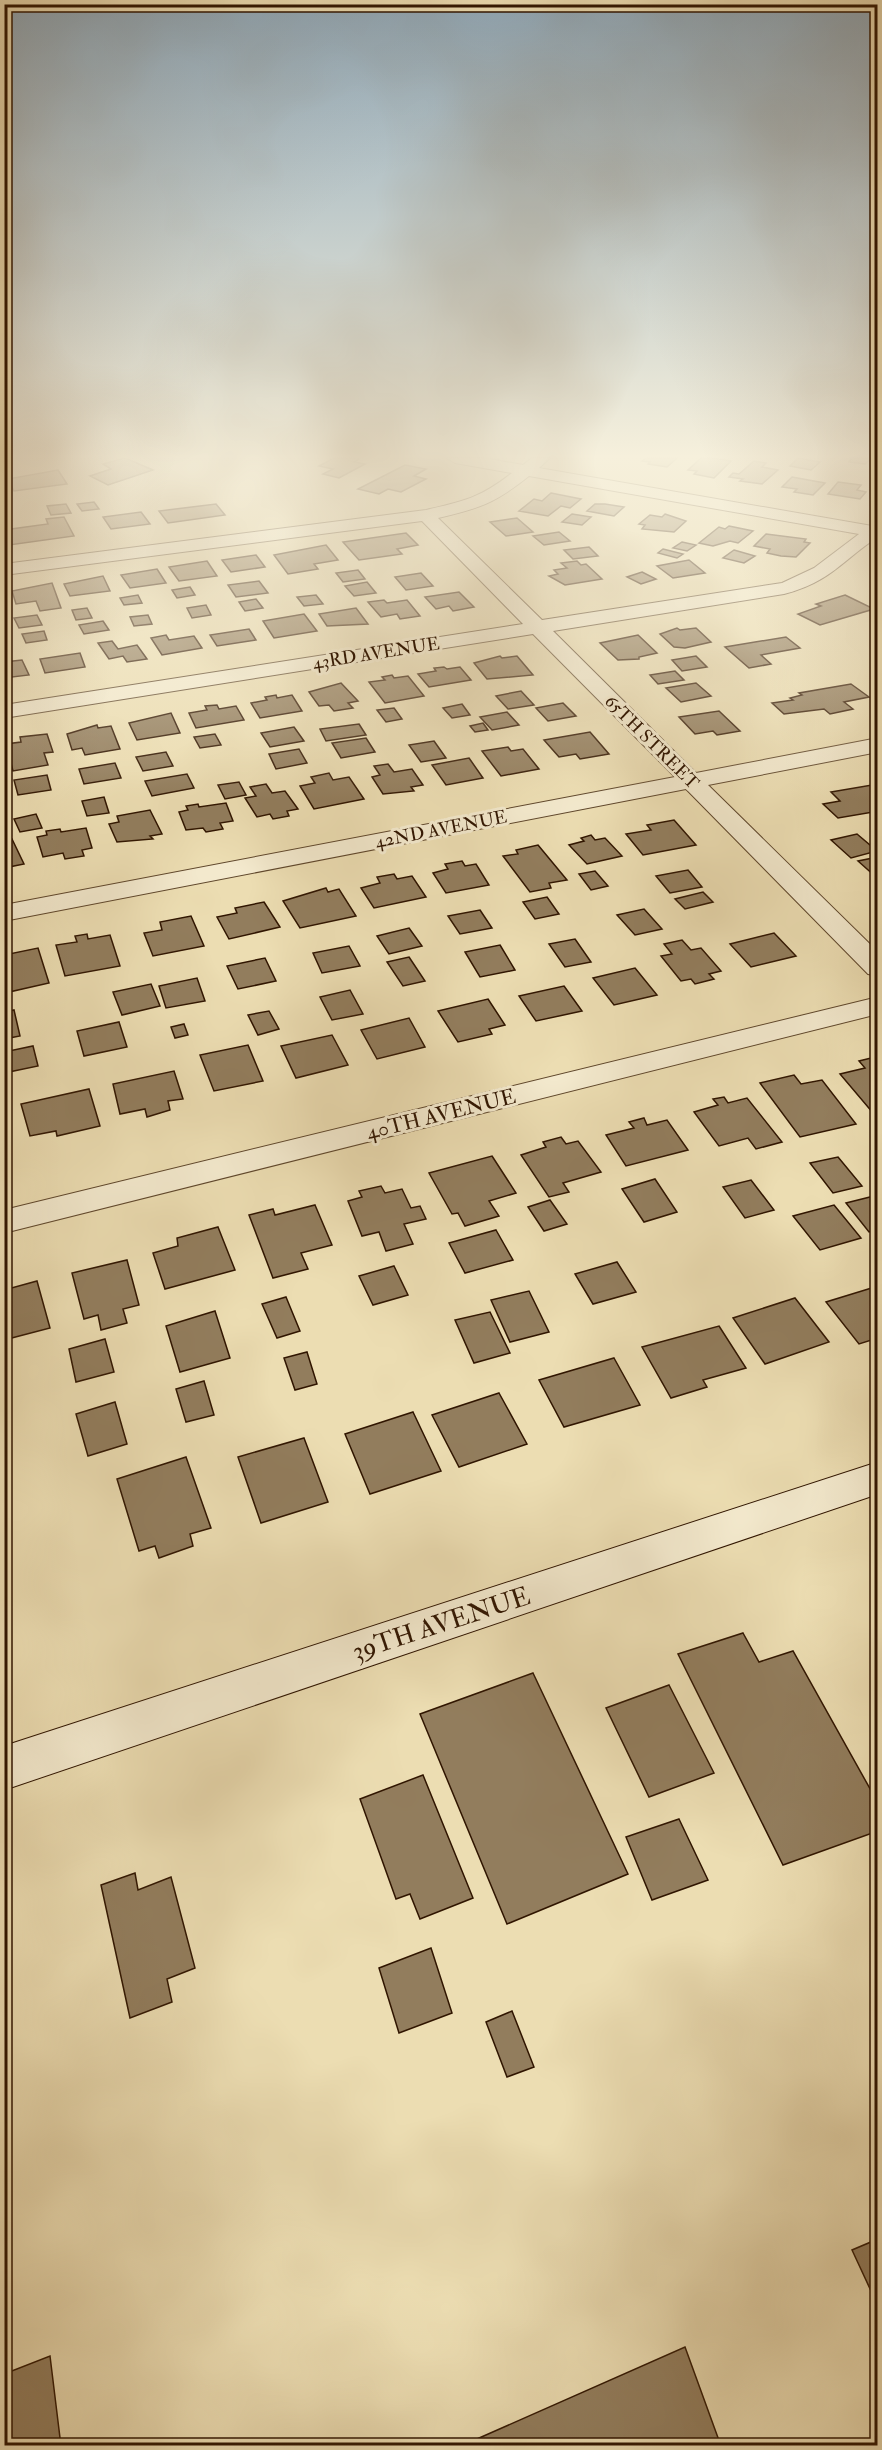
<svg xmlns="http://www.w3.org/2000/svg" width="882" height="2450" viewBox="0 0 882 2450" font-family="'IM FELL Double Pica',serif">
<rect width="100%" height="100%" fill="#ecddb2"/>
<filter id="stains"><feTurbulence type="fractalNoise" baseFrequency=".00333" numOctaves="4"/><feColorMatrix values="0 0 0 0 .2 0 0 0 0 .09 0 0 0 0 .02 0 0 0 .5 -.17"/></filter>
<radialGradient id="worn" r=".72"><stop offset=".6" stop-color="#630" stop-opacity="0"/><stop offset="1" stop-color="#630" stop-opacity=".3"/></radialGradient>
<!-- building -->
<g fill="#927d5d" stroke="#301500" stroke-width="1.5">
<path d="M125 458 153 470 108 485 90 476 111 469 103 464Z"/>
<path d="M334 458H356L359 459 354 462 365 464 339 478 323 474 333 469 319 466Z"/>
<path d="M646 458H677L667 467 648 464 650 462 642 461Z"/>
<path d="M701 458H712L731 461 714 478 694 474 697 471 688 470Z"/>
<path d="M798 458 820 462 811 470 790 466Z"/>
<path d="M852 458H871L865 464 849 462Z"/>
<path d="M754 461 766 463 762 467 778 470 762 484 740 481 743 479 729 477 733 473 739 474Z"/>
<path d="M405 465 426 469 414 476 426 479 401 492 388 489 379 494 358 489Z"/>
<path d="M58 470 67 484 14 491 8 479Z"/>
<path d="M792 477 825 483 813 495 794 492 797 489 782 487Z"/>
<path d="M838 482 861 485 857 490 866 492 860 499 828 494Z"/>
<path d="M551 493 581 499 570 508 561 506 548 516 519 511 534 499 542 501Z"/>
<path d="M94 502 99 509 82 511 77 504Z"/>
<path d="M66 504 71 513 51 515 47 506Z"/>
<path d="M216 504 225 515 168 523 159 511Z"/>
<path d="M595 504H605L624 507 614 516 587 511Z"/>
<path d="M141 512 150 524 111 529 103 517Z"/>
<path d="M572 514 591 517 582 525 562 522Z"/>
<path d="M665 514 686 521 674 532 642 529 645 525 639 524 650 515 662 517Z"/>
<path d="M64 517 74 536 9 545 4 536V530L48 524 46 519Z"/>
<path d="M517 518 533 532 506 536 490 522Z"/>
<path d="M729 526 753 531 738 543 730 541 713 546 699 543 719 527 725 529Z"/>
<path d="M559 532 570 541 544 545 533 536Z"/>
<path d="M406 533 418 545 397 549 402 554 359 560 343 542Z"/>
<path d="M766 534 806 539 804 542 810 543 796 557 781 556 767 553 770 549 754 546Z"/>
<path d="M682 542 696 545 687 551 673 548Z"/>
<path d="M326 545 338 560 314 564 318 569 288 574 274 555Z"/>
<path d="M589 547 598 556 573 559 564 550Z"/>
<path d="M663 549 683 554 677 558 658 553Z"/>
<path d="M734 550 755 556 744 563 723 558Z"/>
<path d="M256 555 265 567 231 572 222 560Z"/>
<path d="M689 560 705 573 673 578 657 566Z"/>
<path d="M207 561 217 576 179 581 169 567Z"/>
<path d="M577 561 581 565 586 564 602 579 565 585 549 576 558 574 554 570 567 568 561 563Z"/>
<path d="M157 569 166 583 130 588 121 575Z"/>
<path d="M358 570 365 579 343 582 336 573Z"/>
<path d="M642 572 656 579 641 584 627 577Z"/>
<path d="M421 573 433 586 406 590 395 577Z"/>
<path d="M103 576 110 591 70 596 64 584Z"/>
<path d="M259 581 268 593 236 597 228 585Z"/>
<path d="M367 582 376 593 354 596 345 586Z"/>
<path d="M52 583 61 608 40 611 36 601 16 604 12 591Z"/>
<path d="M190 587 195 595 177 598 172 590Z"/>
<path d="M459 592 474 607 453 611 449 606 436 609 425 597Z"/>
<path d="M138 595 142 603 124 605 120 598Z"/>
<path d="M316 595 323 604 304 606 297 597Z"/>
<path d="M845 595 874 609 820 625 798 614 821 606 816 604Z"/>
<path d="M256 599 263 608 245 611 239 602Z"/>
<path d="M384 600 387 603 407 600 420 616 400 619 397 614 381 617 368 602Z"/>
<path d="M206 605 211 615 192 618 187 608Z"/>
<path d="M87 608 92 618 76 620 72 610Z"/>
<path d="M356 608 368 624 327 626 319 614Z"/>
<path d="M304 614 317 631 274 638 263 621Z"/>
<path d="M37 615 42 625 19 628 14 618Z"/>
<path d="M148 615 152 624 134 626 130 617Z"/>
<path d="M103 621 109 630 84 634 79 625Z"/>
<path d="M677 628 680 630 696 628 711 642 685 648 674 647 660 634Z"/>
<path d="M249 629 256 640 217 646 210 635Z"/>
<path d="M44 631 47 640 26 643 22 634Z"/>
<path d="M166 635 169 640 194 636 202 648 162 655 151 638Z"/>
<path d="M638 635 657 653 639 657V659L618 660 600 643Z"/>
<path d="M786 637 800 648 761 655 771 664 749 668 725 647Z"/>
<path d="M112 641 118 649 137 645 147 659 127 662 123 656 109 659 98 643Z"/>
<path d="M80 653 85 667 45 673 40 659Z"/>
<path d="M500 656 502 658 517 656 533 675 487 679 474 663Z"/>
<path d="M696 656 707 667 682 671 672 660Z"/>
<path d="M22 660 29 675 4 678V662Z"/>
<path d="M444 667 447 669 460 667 471 680 429 687 418 674 436 671 434 668Z"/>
<path d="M675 671 684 680 658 684 650 675Z"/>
<path d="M392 675 394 678 408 676 424 696 385 703 369 682 385 680 382 677Z"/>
<path d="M341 683 358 701 348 703 353 708 334 711 329 705 319 706 309 692Z"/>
<path d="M696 683 711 696 681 702 666 688Z"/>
<path d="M851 684 869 697 844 702 853 709 830 714 824 709 784 714 772 703 793 700 790 698 802 695 799 693Z"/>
<path d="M521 691 534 705 508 709 496 696Z"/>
<path d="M276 695 277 698 292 695 302 711 260 718 251 703 267 700 265 697Z"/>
<path d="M563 703 576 716 548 721 536 708Z"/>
<path d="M462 704 470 715 452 718 443 708Z"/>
<path d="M217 705 219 709 236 706 244 720 196 728 189 713 207 710 205 706Z"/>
<path d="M394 708 402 719 386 722 377 710Z"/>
<path d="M719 711 740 731 717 735 713 731 695 734 679 717Z"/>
<path d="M507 712 519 725 492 730 480 717Z"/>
<path d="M171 713 180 733 137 740 129 723Z"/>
<path d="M483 723 488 730 475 732 470 726Z"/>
<path d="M359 724 366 735 326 741 320 729Z"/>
<path d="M97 725 98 728 111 726 120 749 85 755 82 748 72 750 67 734Z"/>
<path d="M294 727 304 741 270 747 261 733Z"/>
<path d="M590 732 609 754 580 759 576 754 559 757 544 740Z"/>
<path d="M47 734 53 752 44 753 48 765 13 771 6 744 21 742 20 737Z"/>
<path d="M215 734 221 745 200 748 194 737Z"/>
<path d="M366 738 375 752 341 758 332 743Z"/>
<path d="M434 741 446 758 421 762 409 745Z"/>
<path d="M508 747 511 751 523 749 539 769 501 776 482 751Z"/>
<path d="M299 749 307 763 276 769 269 754Z"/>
<path d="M166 752 173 766 143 771 136 757Z"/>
<path d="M469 758 483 778 446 785 432 765Z"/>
<path d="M115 763 121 778 84 784 79 769Z"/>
<path d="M388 764 394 772 412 769 423 785 411 787 414 791 383 794 372 777 380 775 374 766Z"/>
<path d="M329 773 333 780 349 777 364 799 314 809 300 786 315 783 311 777Z"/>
<path d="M187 774 194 788 152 796 145 781Z"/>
<path d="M47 775 51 790 18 795 14 780Z"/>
<path d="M239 782 246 795 225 799 218 785Z"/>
<path d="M266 784 272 793 285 791 298 809 287 811 289 816 273 819 270 814 257 817 245 798 256 796 250 787Z"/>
<path d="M872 785 878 790V816L873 812 838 818 823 804 840 801 831 792Z"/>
<path d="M104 797 109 813 87 816 82 801Z"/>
<path d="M226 803 233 821 220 823 223 829 206 832 203 828 186 830 179 812 188 810 186 806 198 804 199 807Z"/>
<path d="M150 810 162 834 150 836 153 839 117 842 109 824 119 822 117 816Z"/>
<path d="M36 814 42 828 20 832 14 819Z"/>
<path d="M674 820 696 845 643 855 626 834 651 830 647 825Z"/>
<path d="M86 828 92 848 82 850 84 856 65 859 63 853 43 857 37 837 47 835 46 831 60 829 61 832Z"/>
<path d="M857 834 877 851 851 858 831 840Z"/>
<path d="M591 835 595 840 605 838 622 856 587 864 569 845 584 841 581 838Z"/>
<path d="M12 839 24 864 4 868V841Z"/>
<path d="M538 845 567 880 549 883 551 888 530 892 503 856 518 854 516 850Z"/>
<path d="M878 857V877H876L858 861Z"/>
<path d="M462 861 465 866 476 864 489 885 446 893 433 873 448 869 445 864Z"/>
<path d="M688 870 702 887 670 893 656 876Z"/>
<path d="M595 871 608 886 591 890 579 874Z"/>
<path d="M394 874 397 879 412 876 426 897 374 908 361 888 380 883 377 877Z"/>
<path d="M326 888 328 892 339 889 356 916 300 928 283 901Z"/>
<path d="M703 892 713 902 685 909 675 899Z"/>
<path d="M547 897 559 914 535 919 523 902Z"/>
<path d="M264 902 280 927 229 939 217 917 237 913 235 908Z"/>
<path d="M644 909 662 929 635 935 617 915Z"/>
<path d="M480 910 492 928 460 934 448 916Z"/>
<path d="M191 916 204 946 153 956 144 933 162 930 160 922Z"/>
<path d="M409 928 422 946 389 954 377 936Z"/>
<path d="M774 933 796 956 751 967 730 944Z"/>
<path d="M87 934 88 939 110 935 120 966 65 976 56 945 77 942 75 936Z"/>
<path d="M575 939 591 962 565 967 549 944Z"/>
<path d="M682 940 691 950 701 948 721 971 709 974 714 979 695 984 691 979 681 981 661 956 672 954 664 944Z"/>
<path d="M500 945 515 970 480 977 465 952Z"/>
<path d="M349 946 360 966 322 973 313 953Z"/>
<path d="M38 948 49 983 9 992 4 978V955Z"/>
<path d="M409 957 425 981 403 986 387 962Z"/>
<path d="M265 958 276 981 238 989 227 966Z"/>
<path d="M635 968 657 995 614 1005 593 978Z"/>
<path d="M197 978 205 1001 166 1008 159 986Z"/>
<path d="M151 984 160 1006 122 1015 113 992Z"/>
<path d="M564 986 582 1011 536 1021 519 996Z"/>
<path d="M350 990 363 1014 332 1020 320 997Z"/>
<path d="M488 999 505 1025 489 1029 492 1034 458 1042 438 1011Z"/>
<path d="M14 1010 20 1036 4 1039V1012Z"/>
<path d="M269 1011 279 1029 258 1035 248 1015Z"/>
<path d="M409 1018 425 1047 377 1059 361 1030Z"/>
<path d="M119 1022 127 1047 84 1056 77 1031Z"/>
<path d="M184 1024 188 1035 175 1038 171 1027Z"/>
<path d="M332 1035 348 1065 296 1078 281 1046Z"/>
<path d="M248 1045 263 1081 214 1091 200 1055Z"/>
<path d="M33 1046 38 1066 4 1073V1052Z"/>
<path d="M875 1057 878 1060V1112L873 1113 840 1074 865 1068 859 1061Z"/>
<path d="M174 1071 183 1099 168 1101 170 1110 147 1117 145 1109 120 1114 113 1084Z"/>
<path d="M794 1075 801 1084 822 1080 856 1124 800 1137 760 1083Z"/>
<path d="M89 1089 100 1126 57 1136 56 1131 30 1136 21 1104Z"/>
<path d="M724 1097 728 1103 747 1098 782 1142 756 1149 748 1138 719 1146 694 1112 718 1105 713 1099Z"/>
<path d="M644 1118 647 1125 667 1120 688 1150 626 1166 606 1135 634 1128 629 1122Z"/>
<path d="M561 1137 566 1144 578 1141 601 1172 563 1183 569 1192 549 1197 521 1155 546 1147 543 1142Z"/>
<path d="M492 1156 516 1193 489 1201 499 1216 465 1226 458 1213 452 1214 429 1173Z"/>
<path d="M838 1157 862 1186 833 1193 810 1163Z"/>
<path d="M655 1179 677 1212 644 1222 622 1189Z"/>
<path d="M751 1180 774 1210 745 1218 723 1187Z"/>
<path d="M381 1186 385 1193 402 1189 411 1208 420 1206 426 1219 404 1224 413 1244 386 1251 379 1232 362 1236 348 1201 362 1197 359 1191Z"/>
<path d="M878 1195V1230L869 1232 846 1203Z"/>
<path d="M550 1200 567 1224 544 1231 528 1207Z"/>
<path d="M315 1205 332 1245 301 1253 308 1269 273 1278 249 1215 273 1209 275 1215Z"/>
<path d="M834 1205 861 1238 820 1250 793 1216Z"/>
<path d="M218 1227 235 1270 165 1289 153 1253 178 1246 177 1238Z"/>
<path d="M496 1230 513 1260 465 1273 449 1243Z"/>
<path d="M127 1260 139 1305 123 1309 127 1323 101 1330 98 1315 84 1319 72 1273Z"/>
<path d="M617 1262 636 1292 593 1304 575 1274Z"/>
<path d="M394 1266 408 1295 373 1305 359 1276Z"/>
<path d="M37 1281 50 1328 4 1340V1290Z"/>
<path d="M878 1286V1338L859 1344 826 1302Z"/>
<path d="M529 1291 549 1332 510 1342 491 1300Z"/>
<path d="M286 1297 300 1331 277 1338 262 1304Z"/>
<path d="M795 1298 829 1342 765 1364 733 1318Z"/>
<path d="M215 1311 230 1358 180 1372 166 1326Z"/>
<path d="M490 1312 510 1353 474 1363 455 1320Z"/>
<path d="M719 1326 746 1368 703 1380 707 1387 671 1398 642 1347Z"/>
<path d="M105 1339 114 1372 76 1382 69 1349Z"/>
<path d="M307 1352 317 1384 295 1390 284 1358Z"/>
<path d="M614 1358 640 1405 564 1427 539 1380Z"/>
<path d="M204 1381 214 1415 186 1422 176 1389Z"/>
<path d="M499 1393 527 1444 459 1467 432 1415Z"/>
<path d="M115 1402 127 1444 88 1456 76 1414Z"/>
<path d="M413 1412 441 1471 370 1494 345 1434Z"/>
<path d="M304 1438 328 1502 261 1523 238 1457Z"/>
<path d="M186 1457 211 1528 190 1534 193 1546 159 1558 155 1546 139 1551 117 1479Z"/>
<path d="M743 1633 759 1662 793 1651 878 1803V1831L783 1865 678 1654Z"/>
<path d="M533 1673 628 1874 507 1924 420 1714Z"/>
<path d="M669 1685 714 1773 649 1797 606 1708Z"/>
<path d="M423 1775 473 1898 420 1919 410 1894 396 1899 360 1799Z"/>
<path d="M679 1819 708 1880 652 1900 626 1837Z"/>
<path d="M135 1873 138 1890 171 1877 195 1968 167 1979 172 2002 130 2018 101 1885Z"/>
<path d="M431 1948 452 2013 399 2033 379 1968Z"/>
<path d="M512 2011 534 2067 507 2077 486 2022Z"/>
<path d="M878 2239V2306L852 2250Z"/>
<path d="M685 2347 721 2446H461Z"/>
<path d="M50 2356 61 2446H4V2374Z"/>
</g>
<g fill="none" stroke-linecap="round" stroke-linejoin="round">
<!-- street casing -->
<g stroke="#5f472c" stroke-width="2">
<g id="street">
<path d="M447 458H484L523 465 532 458H550L539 468 878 527V537C842 560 831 582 784 594L553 631 696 773 878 738V752L708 785 878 952V976L868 974 686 789 4 921V905L675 777 533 634 4 718V705L523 624 422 521 4 575V564L426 510C465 501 480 498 512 473L455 463ZM529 476 859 534 814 568 782 583 542 620 438 518C481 508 495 503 529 476Z"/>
<path d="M878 997V1014L4 1233V1210Z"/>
</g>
</g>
<!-- secondary casing -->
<g stroke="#301500" stroke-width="2">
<path id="secondary" d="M878 1462V1494L4 1790V1746Z"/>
</g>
<!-- street -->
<use href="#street" fill="#f3e9cd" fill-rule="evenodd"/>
<!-- secondary -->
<use href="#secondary" fill="#f3e9cd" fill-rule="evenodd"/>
</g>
<!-- sky -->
<linearGradient id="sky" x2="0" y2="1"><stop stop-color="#90a9ba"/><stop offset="0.57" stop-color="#f6f0dc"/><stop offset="1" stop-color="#f6f0dc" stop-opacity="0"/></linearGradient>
<rect width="882" height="801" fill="url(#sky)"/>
<g text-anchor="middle" stroke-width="6" stroke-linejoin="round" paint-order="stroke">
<!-- far-street labels -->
<g font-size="18" fill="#301500" stroke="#f3e9cd">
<text transform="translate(376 653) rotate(-9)" y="6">43RD AVENUE</text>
<text transform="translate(652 742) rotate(45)" y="6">65TH STREET</text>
<text transform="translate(441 829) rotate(-11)" y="6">42ND AVENUE</text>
</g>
<!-- street labels -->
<g font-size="21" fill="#301500" stroke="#f3e9cd">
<text transform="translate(441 1114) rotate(-14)" y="7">40TH AVENUE</text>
</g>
<!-- near-street labels -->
<g font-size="26" fill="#301500" stroke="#f3e9cd">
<text transform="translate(441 1623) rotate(-18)" y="9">39TH AVENUE</text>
</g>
</g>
<!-- margin -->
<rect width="882" height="2450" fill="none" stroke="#ecddb2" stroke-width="24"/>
<rect x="6" y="6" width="870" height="2438" fill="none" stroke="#301500" stroke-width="3"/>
<rect x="12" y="12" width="858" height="2426" fill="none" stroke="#301500" stroke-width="1.5"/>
<rect width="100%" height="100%" filter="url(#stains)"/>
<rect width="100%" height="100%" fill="url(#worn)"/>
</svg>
